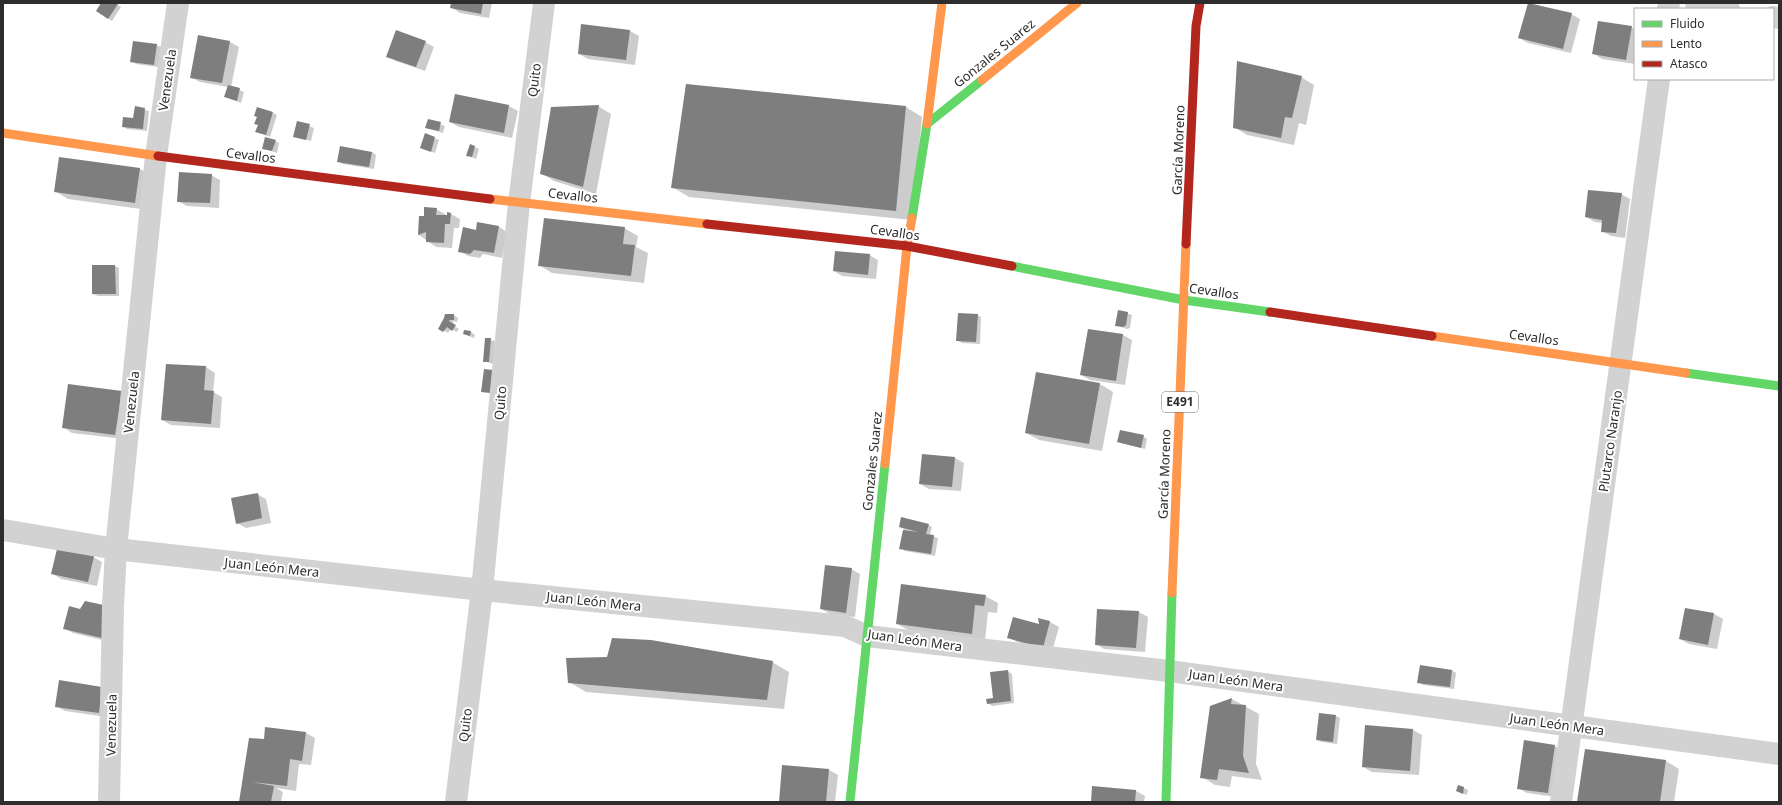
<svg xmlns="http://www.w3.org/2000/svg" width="1782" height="805" viewBox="0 0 1782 805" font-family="'Noto Sans',sans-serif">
<rect width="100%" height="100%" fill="#fff"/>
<!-- shadow -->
<g fill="#0003">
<path d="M103 3H115L121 7 112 21 97 11Z"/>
<path d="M452 3H492L489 18 460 13 451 7Z"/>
<path d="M1529 3 1571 14 1580 19 1571 53 1528 43 1519 38Z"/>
<path d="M582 25 630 31 639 36 635 65 588 59 579 54Z"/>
<path d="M1631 27 1635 29V64L1602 59 1594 54Z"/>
<path d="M199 36 230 42 239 47 231 87 244 92 241 103 226 97 228 87 200 82 191 77Z"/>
<path d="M425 42 434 47 425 71 396 61 387 56Z"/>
<path d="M156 45 161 47 158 67 136 64 132 62Z"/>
<path d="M1301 77 1314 85 1306 125 1299 123 1294 145 1247 135 1234 127Z"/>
<path d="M456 95 509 106 518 111 512 138 459 127 450 122Z"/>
<path d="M598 106 611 114 596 194 554 181 541 173Z"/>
<path d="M135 107 149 111 147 131 127 129 123 126 134 119Z"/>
<path d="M906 107 922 117 912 220 689 197 672 187Z"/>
<path d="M273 113 277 115 270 137 257 132Z"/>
<path d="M428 120 445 126 443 133 426 128Z"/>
<path d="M297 122 314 128 311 141 294 136Z"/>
<path d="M426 135 439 140 435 153 421 148Z"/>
<path d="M275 141 279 143 277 153 263 148Z"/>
<path d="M470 145 479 149 476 159 467 155Z"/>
<path d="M372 152 376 155 374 169 343 164 338 161Z"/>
<path d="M60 158 140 169 153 177 148 210 68 199 55 191Z"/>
<path d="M211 175 220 180 219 208 187 206 178 201Z"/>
<path d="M1621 194 1630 199 1625 238 1611 236 1602 231 1603 223 1595 222 1586 217Z"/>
<path d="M436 209 445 214V216H448V213L451 214 460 219 459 228H454L452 248 436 247 419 235 420 217H424Z"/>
<path d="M499 227 507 232 502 258 483 254 480 258 468 256 460 251 477 231Z"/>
<path d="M624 228 638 236 636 247 648 253 644 283 552 273 539 265Z"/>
<path d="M869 255 878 260 876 279 842 276 834 271Z"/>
<path d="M115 266 119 268V296H98L93 294Z"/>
<path d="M1119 311 1132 315 1130 328 1127 329 1116 325Z"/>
<path d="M454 315 458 318 457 322 453 321 454 326 459 329 457 332 451 329 448 333 439 328Z"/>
<path d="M977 315 981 317 980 344 962 343 957 340Z"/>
<path d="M1088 330 1123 335 1132 340 1125 385 1090 380 1081 375Z"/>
<path d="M471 332 475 335 474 338 464 334Z"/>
<path d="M486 339 495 341 493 364 484 361Z"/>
<path d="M206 367 215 373 213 392 222 397 220 428 171 425 162 420Z"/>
<path d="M1037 373 1100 384 1113 392 1102 451 1039 440 1026 433Z"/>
<path d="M121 392 124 439 72 433 63 427Z"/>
<path d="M1143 436 1147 439 1145 449 1118 442Z"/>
<path d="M923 455 955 458 964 463 961 491 929 489 920 484Z"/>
<path d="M257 494 266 499 271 523 246 528 237 523Z"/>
<path d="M928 525 932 527 930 535 938 538 935 556 905 551 901 548 904 529 900 527Z"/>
<path d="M93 557 102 562 97 586 61 579 53 574Z"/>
<path d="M851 569 860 574 855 617 830 614 821 609Z"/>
<path d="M985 596 998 603 997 613 988 612 985 641 910 631 897 624Z"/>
<path d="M1686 609 1714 614 1723 619 1717 649 1689 644 1680 639Z"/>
<path d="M81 610 115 643 73 633 64 628Z"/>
<path d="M1139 612 1148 617 1145 652 1104 649 1096 644Z"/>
<path d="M1040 620 1050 622 1059 627 1052 652 1017 642 1008 637 1040 626Z"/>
<path d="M608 658 772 662 789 672 784 709 586 692 569 682Z"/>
<path d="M1452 670 1456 673 1454 689 1423 685 1419 682Z"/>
<path d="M1008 671 1012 674 1014 703 992 706 988 703 994 699Z"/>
<path d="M102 688 107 717 65 711 56 706Z"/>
<path d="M1232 699 1259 714 1256 764 1262 780 1232 776 1230 787 1215 785 1202 777Z"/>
<path d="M1336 716 1340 718 1337 744 1322 742 1317 740Z"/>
<path d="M1366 726 1413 730 1422 735 1419 775 1372 772 1363 767Z"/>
<path d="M306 733 315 738 311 765 299 764 296 791 276 788 283 792 281 802H240L264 741Z"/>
<path d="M1555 746 1563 751 1556 797 1527 793 1518 788Z"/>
<path d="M1586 750 1666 761 1679 769 1674 802H1578Z"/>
<path d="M829 770 838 775 835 802H780Z"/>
<path d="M1464 788 1468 790 1467 795 1461 793Z"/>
<path d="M1136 791 1145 796 1144 802H1092Z"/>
</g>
<!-- building -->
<g fill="#7e7e7e">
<path d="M101 3 118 4 108 19 96 11Z"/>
<path d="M451 3H483L481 14 450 8Z"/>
<path d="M1528 3 1572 13 1563 49 1518 38Z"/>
<path d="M1598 21 1632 26 1626 60 1592 54Z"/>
<path d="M581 24 630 30 626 60 578 54Z"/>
<path d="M396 30 426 41 416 67 386 57Z"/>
<path d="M198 35 230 41 222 83 190 78Z"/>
<path d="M133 41 157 44 154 65 130 62Z"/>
<path d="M1237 61 1302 76 1292 118 1285 117 1281 138 1233 128Z"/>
<path d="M686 84 906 106 896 211 671 188Z"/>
<path d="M228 85 240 88 237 101 224 97Z"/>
<path d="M455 94 509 105 504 133 449 122Z"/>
<path d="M599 105 583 187 540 174 551 107Z"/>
<path d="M135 106 145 108 143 129 122 127 123 117 133 118Z"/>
<path d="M257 107 273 112 266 135 255 132 258 125 254 124 257 117 254 116Z"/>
<path d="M428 119 441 122 439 131 425 128Z"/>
<path d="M297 121 310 124 306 140 293 137Z"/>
<path d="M425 133 435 137 431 152 420 148Z"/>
<path d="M265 137 276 140 272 151 262 149Z"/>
<path d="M470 144 475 146 472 157 466 156Z"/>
<path d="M340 146 372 152 369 167 337 162Z"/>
<path d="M59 157 140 168 135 203 54 192Z"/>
<path d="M179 172 212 174 210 203 177 202Z"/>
<path d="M1588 190 1622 193 1616 233 1601 232 1602 220 1585 217Z"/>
<path d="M424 207 437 208 436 215H447V212L451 213 450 224H445L444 243 426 242V232L418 235 419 216H424Z"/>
<path d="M544 218 625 227 623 244 635 245 631 276 538 266Z"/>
<path d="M477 222 499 226 494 253 474 250 470 254 458 252 463 227 476 230Z"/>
<path d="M835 251 870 254 868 275 833 271Z"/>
<path d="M92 265H115L116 294H92Z"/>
<path d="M1118 310 1128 312 1126 325 1123 327 1115 326Z"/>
<path d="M958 313 978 314 976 342 956 341Z"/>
<path d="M445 314H454V320H449L450 322 456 325 452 331 447 327 443 332 438 329 444 318Z"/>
<path d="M1088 329 1123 334 1116 381 1080 375Z"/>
<path d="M464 330 471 331 470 336 463 334Z"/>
<path d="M485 338H491L489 362H483Z"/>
<path d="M166 364 206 366 204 390 214 391 211 424 161 420Z"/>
<path d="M484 369 493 370 490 393 481 392Z"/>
<path d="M1036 372 1100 383 1089 444 1025 433Z"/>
<path d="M68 384 122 391 115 435 62 428Z"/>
<path d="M1120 430 1144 435 1141 448 1117 442Z"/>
<path d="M922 454 955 457 952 487 919 484Z"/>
<path d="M258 493 262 518 236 524 231 498Z"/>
<path d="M901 517 929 524 926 534 934 535 931 554 899 549 903 530 919 532 899 527Z"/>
<path d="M57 549 94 556 88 582 51 574Z"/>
<path d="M825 565 852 568 846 613 820 609Z"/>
<path d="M901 584 986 595 984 606 975 605 972 634 896 624Z"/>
<path d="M85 601 113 607 106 639 63 629 69 606 80 609Z"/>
<path d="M1685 608 1714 613 1708 645 1679 639Z"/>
<path d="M1097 609 1139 611 1136 648 1095 645Z"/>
<path d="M1013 617 1039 624 1038 618 1050 621 1043 648 1007 638Z"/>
<path d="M612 638 651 640 773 661 767 700 568 683 566 658 607 657Z"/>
<path d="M1420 665 1452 670 1450 687 1417 683Z"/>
<path d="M1008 670 1011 701 987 704 986 699 993 698 990 672Z"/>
<path d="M59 680 102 687 99 713 55 707Z"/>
<path d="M1232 698 1231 704 1246 705 1243 756 1249 773 1219 769 1217 780 1200 778 1210 706Z"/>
<path d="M1319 713 1336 715 1333 742 1316 740Z"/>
<path d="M1365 725 1413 729 1410 771 1362 767Z"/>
<path d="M265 727 306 732 302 761 290 759 287 786 251 782 274 786 271 802H239L249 738 264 739Z"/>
<path d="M1524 740 1555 745 1548 793 1517 789Z"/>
<path d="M1585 749 1666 760 1660 802H1577Z"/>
<path d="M782 765 829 769 826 802H779Z"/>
<path d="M1458 785 1464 787 1463 794 1456 791Z"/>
<path d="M1092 786 1136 790 1135 802H1091Z"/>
</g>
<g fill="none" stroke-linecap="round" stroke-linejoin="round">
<!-- street -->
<g stroke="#d2d2d2" stroke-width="22">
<path d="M1696 3 1729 9"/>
<path d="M1668 9 1669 3"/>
<path d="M1773 17 1779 18"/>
<path d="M3 530 116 549 482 590 845 626 867 636 1169 671 1779 754"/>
<path d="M109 802 113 607 116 549 156 156 178 3"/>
<path d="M456 802 482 590 519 203 544 3"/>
<path d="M1561 802 1659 79"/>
</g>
<!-- fast -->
<g stroke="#63d668" stroke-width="9">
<path d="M912 218 927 124 982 80"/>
<path d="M1012 266 1184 300 1270 312"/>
<path d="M1686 373 1779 386"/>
<path d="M850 802 885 464"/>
<path d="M1166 802 1172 593"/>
</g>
<!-- slow -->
<g stroke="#ff974d" stroke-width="9">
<path d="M982 80 1077 3"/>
<path d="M927 124 942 3"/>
<path d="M3 133 158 156"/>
<path d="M490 199 707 224"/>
<path d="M1432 336 1686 373"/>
<path d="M885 464 907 246 912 218"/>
<path d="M1172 593 1186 244"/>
</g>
<!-- jam -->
<g stroke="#b3261e" stroke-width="9">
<path d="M158 156 490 199"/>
<path d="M707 224 907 246 1012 266"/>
<path d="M1186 244 1196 26 1200 3"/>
<path d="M1270 312 1432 336"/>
</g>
</g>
<g text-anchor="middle" stroke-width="4" stroke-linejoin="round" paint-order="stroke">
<!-- shield labels -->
<rect fill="#fff" stroke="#6c6c6c" stroke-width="1" x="1162" y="392" width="36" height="20" rx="3"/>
<g font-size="12" font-weight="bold" fill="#2d2d2d">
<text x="1180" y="406">E491</text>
</g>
<!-- street labels -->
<g font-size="13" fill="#2d2d2d" stroke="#fff">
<text transform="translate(994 53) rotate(-39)" y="5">Gonzales Suarez</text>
<text transform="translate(167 80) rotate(-82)" y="5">Venezuela</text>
<text transform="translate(534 80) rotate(-83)" y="5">Quito</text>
<text transform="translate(1178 150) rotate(-88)" y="5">García Moreno</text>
<text transform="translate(251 155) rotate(7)" y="5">Cevallos</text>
<text transform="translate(573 195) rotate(6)" y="5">Cevallos</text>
<text transform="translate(895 232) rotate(8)" y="5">Cevallos</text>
<text transform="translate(1214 291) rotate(8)" y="5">Cevallos</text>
<text transform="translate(1534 337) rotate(8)" y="5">Cevallos</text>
<text transform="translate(131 402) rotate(-84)" y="5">Venezuela</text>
<text transform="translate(500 403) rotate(-85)" y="5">Quito</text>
<text transform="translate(1610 441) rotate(-82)" y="5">Plutarco Naranjo</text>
<text transform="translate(872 461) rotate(-84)" y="5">Gonzales Suarez</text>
<text transform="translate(1164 474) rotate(-88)" y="5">García Moreno</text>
<text transform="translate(272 567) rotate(6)" y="5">Juan León Mera</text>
<text transform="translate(594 601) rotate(6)" y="5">Juan León Mera</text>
<text transform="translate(915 640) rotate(8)" y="5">Juan León Mera</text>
<text transform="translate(1236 680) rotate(8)" y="5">Juan León Mera</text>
<text transform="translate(1557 724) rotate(8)" y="5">Juan León Mera</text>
<text transform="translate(111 725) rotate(-89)" y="5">Venezuela</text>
<text transform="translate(465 725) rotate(-83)" y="5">Quito</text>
</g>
</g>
<!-- border -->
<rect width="1782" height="805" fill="none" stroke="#2d2d2d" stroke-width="8"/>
<!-- legend -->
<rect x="1634" y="8" width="140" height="72" fill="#ffffff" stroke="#ababab"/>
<rect x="1642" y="21" width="20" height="6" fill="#63d668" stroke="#ababab"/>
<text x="1670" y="28" font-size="12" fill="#2d2d2d">Fluido</text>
<rect x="1642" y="41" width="20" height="6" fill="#ff974d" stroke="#ababab"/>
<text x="1670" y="48" font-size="12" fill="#2d2d2d">Lento</text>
<rect x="1642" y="61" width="20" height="6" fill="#b3261e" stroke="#ababab"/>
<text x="1670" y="68" font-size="12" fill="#2d2d2d">Atasco</text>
</svg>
